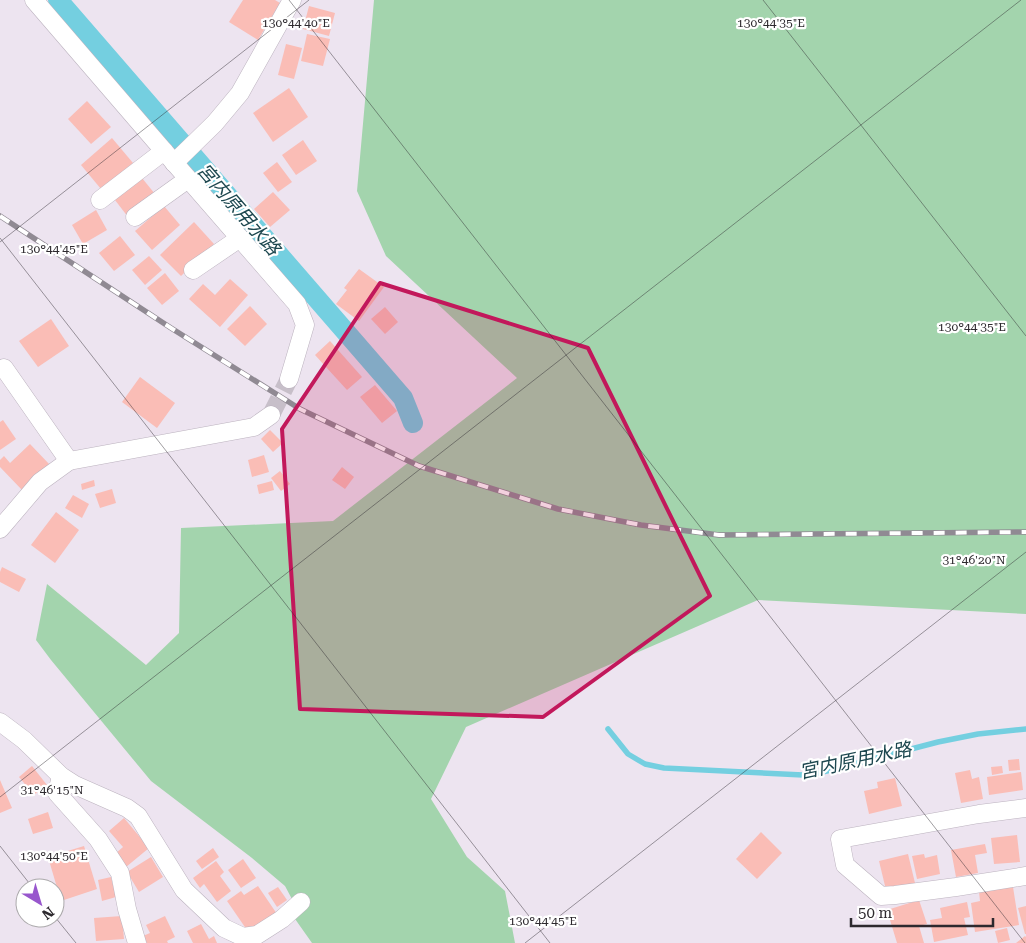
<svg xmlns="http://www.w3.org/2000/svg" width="1026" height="943" viewBox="0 0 1026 943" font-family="'Roboto Serif','Noto Sans JP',serif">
<rect width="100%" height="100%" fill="#ede4f0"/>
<!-- green -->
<path fill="#a3d4ad" d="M374 0H1026V614L758 600 466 727 431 799 467 857 505 891 515 943H312L288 909 293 901 285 886 252 858 151 781 51 660 36 640 47 584 146 665 179 633 181 528 333 521 517 378 386 256 357 191Z"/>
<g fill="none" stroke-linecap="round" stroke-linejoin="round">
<!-- stream -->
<path stroke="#74cfe0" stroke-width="5.5" d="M608 729 628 754 645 764 664 768 803 775 819 773 938 742 978 734 1026 729"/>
<!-- canal -->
<path stroke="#74cfe0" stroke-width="20" d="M58 0 403 398 413 423"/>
</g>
<!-- building -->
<g fill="#fabdb6">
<path d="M243 0H275L280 3 258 40 229 22Z"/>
<path d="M309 6 335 13 329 36 303 29Z"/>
<path d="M307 34 330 39 323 66 301 61Z"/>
<path d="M286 44 302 48 294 79 278 75Z"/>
<path d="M289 88 308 117 273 142 253 113Z"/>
<path d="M87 101 111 127 91 144 68 119Z"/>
<path d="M112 138 133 163 101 189 81 165Z"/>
<path d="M303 140 317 161 296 175 282 155Z"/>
<path d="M277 162 292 182 278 192 263 173Z"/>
<path d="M142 178 155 194 128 217 115 200Z"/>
<path d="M273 192 290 210 270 227 254 209Z"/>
<path d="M164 206 180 225 152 250 135 231Z"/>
<path d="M96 210 107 230 83 244 72 225Z"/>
<path d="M194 222 214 244 181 276 160 255Z"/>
<path d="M120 236 135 255 114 271 99 253Z"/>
<path d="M149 256 162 270 145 285 132 270Z"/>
<path d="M359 269 384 287 359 321 336 304 347 290 344 288Z"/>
<path d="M165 273 179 291 162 305 147 288Z"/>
<path d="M230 279 248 295 220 327 189 299 203 284 215 295Z"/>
<path d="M250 306 267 324 245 346 227 329Z"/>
<path d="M385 307 398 322 385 334 371 319Z"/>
<path d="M51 319 69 346 38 367 19 341Z"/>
<path d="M330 341 362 377 347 390 315 355Z"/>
<path d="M140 377 175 403 157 428 122 402Z"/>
<path d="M375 385 397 411 382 423 360 397Z"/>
<path d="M3 420 16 439 0 450V422Z"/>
<path d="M270 430 283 443 273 452 261 439Z"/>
<path d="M30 444 50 465 23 491 0 467V460L4 456 10 463Z"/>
<path d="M264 455 269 472 252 477 248 460Z"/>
<path d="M342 467 354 477 345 489 332 480Z"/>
<path d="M280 471 290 484 281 491 271 478Z"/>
<path d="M94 480 95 486 82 490 81 484Z"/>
<path d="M272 481 274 490 259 494 257 485Z"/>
<path d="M112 489 116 503 100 508 95 494Z"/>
<path d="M73 495 89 504 82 518 65 508Z"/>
<path d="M56 512 79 530 55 563 31 545Z"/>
<path d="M2 567 26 579 19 592 0 582V572Z"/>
<path d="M1019 759 1020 770 1009 771 1008 760Z"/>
<path d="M32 766 47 785 34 795 19 777Z"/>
<path d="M1002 766 1003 773 992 775 991 767Z"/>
<path d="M970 770 972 779 979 777 983 799 961 803 955 773Z"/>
<path d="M1021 772 1023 790 989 795 987 777Z"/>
<path d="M895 778 902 806 869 814 864 791 878 788 877 782Z"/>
<path d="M0 780 12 808 0 813Z"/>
<path d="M48 812 53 828 33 834 28 819Z"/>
<path d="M124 818 149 848 126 867 115 854 123 847 109 831Z"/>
<path d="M761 832 782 853 757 879 736 859Z"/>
<path d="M1017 835 1020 862 994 864 991 838Z"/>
<path d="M985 844 987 853 975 855 978 873 956 877 951 850Z"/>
<path d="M84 846 97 889 61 901 48 857Z"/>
<path d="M213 848 219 857 202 869 196 861Z"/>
<path d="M908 854 915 883 886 890 879 861Z"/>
<path d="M924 854 925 858 937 855 940 874 917 879 912 856Z"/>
<path d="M151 857 163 877 139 892 127 872Z"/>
<path d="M243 859 256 878 241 888 228 870Z"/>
<path d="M216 861 224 872 220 876 231 891 217 902 204 884 200 888 193 878Z"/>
<path d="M111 877 116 897 102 901 98 880Z"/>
<path d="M258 886 277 914 249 933 227 901 241 891 244 895Z"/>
<path d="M278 887 287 900 277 907 268 893Z"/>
<path d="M1013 887 1019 925 975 932 971 903 980 901 979 892Z"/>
<path d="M919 900 927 924 919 926 924 943H897L887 910Z"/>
<path d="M967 902 970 917 964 918 968 935 934 942 930 920 942 918 940 908Z"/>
<path d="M1026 906V934H1025L1018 908Z"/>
<path d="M122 916 124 939 96 941 94 918Z"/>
<path d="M165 916 175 937 167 941 168 943H147L143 936 150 933 146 925Z"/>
<path d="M201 924 209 939 214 936 217 943H193L187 931Z"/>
<path d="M1007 928 1010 940 998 943 995 931Z"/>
<path d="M1025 936 1026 937V943H1016Z"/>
</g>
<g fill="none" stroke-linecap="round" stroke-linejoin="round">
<!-- minor-tunnel -->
<path stroke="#c7bfc9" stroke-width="18" stroke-dasharray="18 9" stroke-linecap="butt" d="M271 415 289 379"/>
<!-- minor casing -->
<g stroke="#bcb3bf" stroke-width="19">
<g id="minor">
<path d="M34 0 164 151 297 304 305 325 289 379"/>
<path d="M174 163 215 123 240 93 292 0"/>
<path d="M100 200 164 151"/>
<path d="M135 217 188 179"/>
<path d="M193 270 240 238"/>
<path d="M4 368 69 461"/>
<path d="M0 529 40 482 69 461 254 427 271 415"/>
<path d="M0 722 24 740 61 776 75 785 127 808 138 816 184 890 224 928 243 937 257 935 282 919 301 902"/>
<path d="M61 776 57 793 98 839 120 873 127 909 137 943"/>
<path d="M1026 808 979 814 840 839 845 865 881 896 895 895 956 887 1026 876"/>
</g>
</g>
<!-- minor -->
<use href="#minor" stroke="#fff" stroke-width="18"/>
<!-- rail casing -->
<g stroke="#908a93" stroke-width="5.5">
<path id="rail" d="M0 216 171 328 300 409 419 466 558 509 641 525 719 535 1026 532"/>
</g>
<!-- rail -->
<use href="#rail" stroke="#fff" stroke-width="4" stroke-dasharray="11" stroke-linecap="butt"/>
</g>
<!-- marked area -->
<path fill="#c2185b" fill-opacity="0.2" stroke="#c2185b" stroke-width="4" stroke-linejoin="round" d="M380 283 588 348 710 596 543 717 300 709 282 429Z"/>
<!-- ticks -->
<path fill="none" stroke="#2d292e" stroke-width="1" stroke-opacity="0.45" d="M289 0 1025 943M763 0 1026 336M0 238 550 943M0 242 309 0M0 797 1021 0M0 846 33 888M55 917 76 943M525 943 1026 552"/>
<g text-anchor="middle" stroke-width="4.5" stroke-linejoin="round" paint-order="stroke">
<!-- water labels -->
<g font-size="19" font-style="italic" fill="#1d474f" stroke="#fff">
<text transform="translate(239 209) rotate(49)" y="7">宮内原用水路</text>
<text transform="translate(855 760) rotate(-12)" y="7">宮内原用水路</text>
</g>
</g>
<g font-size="12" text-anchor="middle" fill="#2d292e" stroke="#fff" stroke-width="4.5" stroke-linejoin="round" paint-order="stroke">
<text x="296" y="27">130°44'40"E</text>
<text x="771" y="27">130°44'35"E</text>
<text x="54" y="253">130°44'45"E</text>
<text x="972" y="331">130°44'35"E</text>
<text x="974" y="564">31°46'20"N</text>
<text x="52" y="794">31°46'15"N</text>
<text x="54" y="860">130°44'50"E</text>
<text x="543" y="925">130°44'45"E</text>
</g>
<!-- north arrow -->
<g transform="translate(40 903) rotate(142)"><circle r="24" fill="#ffffff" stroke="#aba9ab"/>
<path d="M0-4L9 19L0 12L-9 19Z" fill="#9857cd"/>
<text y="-8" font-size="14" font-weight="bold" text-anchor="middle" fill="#2d292e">N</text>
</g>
<!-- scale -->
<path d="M851 918v8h142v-8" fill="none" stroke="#2d292e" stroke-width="2.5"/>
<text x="858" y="918" font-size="15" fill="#2d292e" stroke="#ffffff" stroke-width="4" paint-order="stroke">50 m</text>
</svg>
